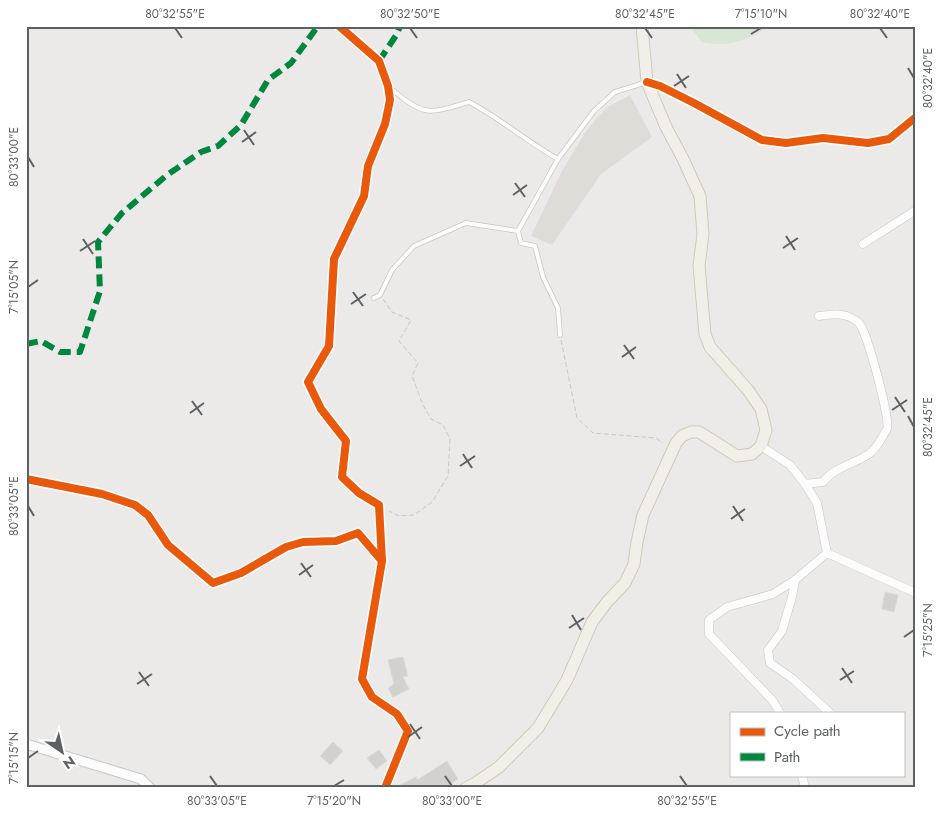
<svg xmlns="http://www.w3.org/2000/svg" width="942" height="814" viewBox="0 0 942 814" font-family="Jost,sans-serif">
<rect width="100%" height="100%" fill="#eceae8"/>
<!-- education -->
<path fill="#dfdcd8" d="M630 95 652 137 601 174 552 245 531 236 562 171 586 131 596 119 609 106Z"/>
<!-- green -->
<path fill="#d8e6d4" d="M689 26H771C745 40 732 48 702 42Z"/>
<!-- building -->
<g fill="#d3d1d0" stroke="#dbdad7">
<path d="M885 592 898 595 894 612 882 609Z"/>
<path d="M403 657 408 676 403 677 409 689 393 697 388 688 394 684 388 660Z"/>
<path d="M333 742 343 751 330 765 320 756Z"/>
<path d="M379 750 387 761 376 769 367 758Z"/>
<path d="M447 761 458 779 444 788H394L416 777 417 780Z"/>
</g>
<g fill="none" stroke-linecap="round" stroke-linejoin="round">
<!-- service casing -->
<g stroke="#c7c7c7" stroke-width="5.5">
<g id="service">
<path d="M389 87C424 116 426 115 469 102 500 118 527 142 558 159"/>
<path d="M374 298 380 295 392 270 414 246 466 223 518 231"/>
<path d="M560 335 558 308 543 277 535 246 521 243 518 231 558 159 594 111 615 92 644 83"/>
</g>
</g>
<!-- minor casing -->
<g stroke="#c7c7c7" stroke-width="9">
<g id="minor">
<path d="M339 26 379 61 388 86 390 100 385 124 368 166 364 196 334 259 329 346 308 382 321 409 346 441 342 477 359 493 379 505 382 561 362 679 372 697 397 714 408 731 385 788"/>
<path d="M647 82 660 86 694 103 762 140 786 143 823 138 868 143 889 139 916 117"/>
<path d="M863 244 916 210"/>
<path d="M761 446 790 465 805 484 817 503 827 553 916 593"/>
<path d="M26 479 102 494 135 505 148 515 168 545 213 583 241 573 286 547 303 542 336 541 358 533 382 561"/>
<path d="M805 484 823 482C835 467 854 464 869 454 877 449 882 437 887 429 891 421 867 331 859 323 847 312 833 314 819 316"/>
<path d="M795 580 792 597 782 631 768 650 770 663 793 679 830 713"/>
<path d="M780 713 773 701 709 634V620L727 607 773 594 795 580 827 553"/>
<path d="M802 775 805 788"/>
</g>
</g>
<!-- tertiary casing -->
<g stroke="#c7c7c7" stroke-width="11">
<path id="tertiary" d="M26 744 141 779 150 788"/>
</g>
<!-- primary casing -->
<g stroke="#d2c8b8" stroke-width="13">
<path id="primary" d="M466 788 474 784 499 767 538 728 567 680 592 622 607 602 625 583 634 564 637 542 643 515 676 443 682 436 691 432H699L737 456 752 454 761 446 766 430 761 409 748 390 710 347 705 334 699 266 703 234 700 196 683 159 666 127 647 82 642 26"/>
</g>
<!-- path -->
<g stroke="#c6cac9" stroke-width="1" stroke-dasharray="5 2.5" stroke-linecap="butt">
<path d="M383 299 392 312 411 320 399 341 418 363 412 376 423 405 431 419 443 425 450 439 448 476 432 502 414 515 399 516 389 511"/>
<path d="M561 340 577 418 593 433 656 438 663 443"/>
</g>
<!-- service -->
<use href="#service" stroke="#fcfcfc" stroke-width="4"/>
<!-- minor -->
<use href="#minor" stroke="#fcfcfc" stroke-width="8"/>
<!-- tertiary -->
<use href="#tertiary" stroke="#fcfcfc" stroke-width="9"/>
<!-- primary -->
<use href="#primary" stroke="#f2efe9" stroke-width="11"/>
<!-- quiet -->
<g stroke="#00873e" stroke-width="6" stroke-dasharray="12 6" stroke-linecap="butt">
<path d="M379 61 397 34 400 26"/>
<path d="M26 344 41 341 60 352H80L100 291 98 242 122 213 167 175 201 152 218 146 241 125 268 80 291 63 318 26"/>
</g>
<!-- cycleway casing -->
<g stroke="#fff" stroke-width="11">
<g id="cycleway">
<path d="M339 26 379 61 388 86 390 100 385 124 368 166 364 196 334 259 329 346 308 382 321 409 346 441 342 477 359 493 379 505 382 561 362 679 372 697 397 714 408 731 385 788"/>
<path d="M647 82 660 86 694 103 762 140 786 143 823 138 868 143 889 139 916 117"/>
<path d="M26 479 102 494 135 505 148 515 168 545 213 583 241 573 286 547 303 542 336 541 358 533 382 561"/>
</g>
</g>
<!-- cycleway -->
<use href="#cycleway" stroke="#e8590c" stroke-width="8"/>
</g>
<!-- ticks -->
<path fill="none" stroke="#5d6164" stroke-width="2" d="M175 28 182 38M410 28 417 38M645 28 652 38M880 28 887 38M751 34 761 28M908 68 914 78M677 74 686 88M674 86 689 76M244 130 254 145M242 142 256 132M28 157 34 167M515 183 525 197M513 195 527 185M786 236 795 250M83 239 93 254M783 248 798 238M80 251 95 241M28 287 38 280M353 292 363 306M351 304 366 294M624 345 634 359M622 357 636 347M895 397 905 412M192 401 202 415M892 410 907 400M190 413 204 403M908 416 914 427M463 454 472 468M460 466 475 456M28 506 34 516M733 506 743 521M731 519 745 509M301 563 311 577M299 575 313 565M572 615 581 630M569 628 584 618M904 637 914 630M842 668 852 683M139 672 149 686M840 680 854 671M137 684 152 674M410 724 420 739M408 737 422 727M28 758 38 751M210 776 217 786M445 776 452 786M680 776 687 786M334 786 344 780"/>
<!-- border -->
<rect width="942" height="814" fill="none" stroke="#ffffff" stroke-width="55"/>
<!-- legend -->
<rect x="730" y="712" width="175" height="65" fill="#ffffff" stroke="#bec0c1"/>
<rect x="740" y="728" width="25" height="8" fill="#e8590c" stroke="#bec0c1"/>
<text x="774" y="736" font-size="15" fill="#5d6164">Cycle path</text>
<rect x="740" y="753" width="25" height="8" fill="#00873e" stroke="#bec0c1"/>
<text x="774" y="762" font-size="15" fill="#5d6164">Path</text>
<!-- north arrow -->
<g transform="translate(62 752) rotate(146)" stroke="#ffffff" stroke-width="4" paint-order="stroke">
<path d="M0-4L9 19L0 12L-9 19Z" fill="#5d6164"/>
<text y="-8" font-size="14" font-weight="bold" text-anchor="middle" fill="#5d6164">N</text>
</g>
<rect x="28" y="28" width="886" height="758" fill="none" stroke="#5d6164" stroke-width="2"/>
<g font-size="12" text-anchor="middle" fill="#5d6164">
<text x="175" y="18">80°32'55"E</text>
<text x="410" y="18">80°32'50"E</text>
<text x="645" y="18">80°32'45"E</text>
<text x="761" y="18">7°15'10"N</text>
<text x="880" y="18">80°32'40"E</text>
<text transform="translate(928 78) rotate(-90)" y="4">80°32'40"E</text>
<text transform="translate(14 157) rotate(-90)" y="4">80°33'00"E</text>
<text transform="translate(14 287) rotate(-90)" y="4">7°15'05"N</text>
<text transform="translate(928 427) rotate(-90)" y="4">80°32'45"E</text>
<text transform="translate(14 506) rotate(-90)" y="4">80°33'05"E</text>
<text transform="translate(928 630) rotate(-90)" y="4">7°15'25"N</text>
<text transform="translate(14 758) rotate(-90)" y="4">7°15'15"N</text>
<text x="217" y="805">80°33'05"E</text>
<text x="334" y="805">7°15'20"N</text>
<text x="452" y="805">80°33'00"E</text>
<text x="687" y="805">80°32'55"E</text>
</g>
</svg>
